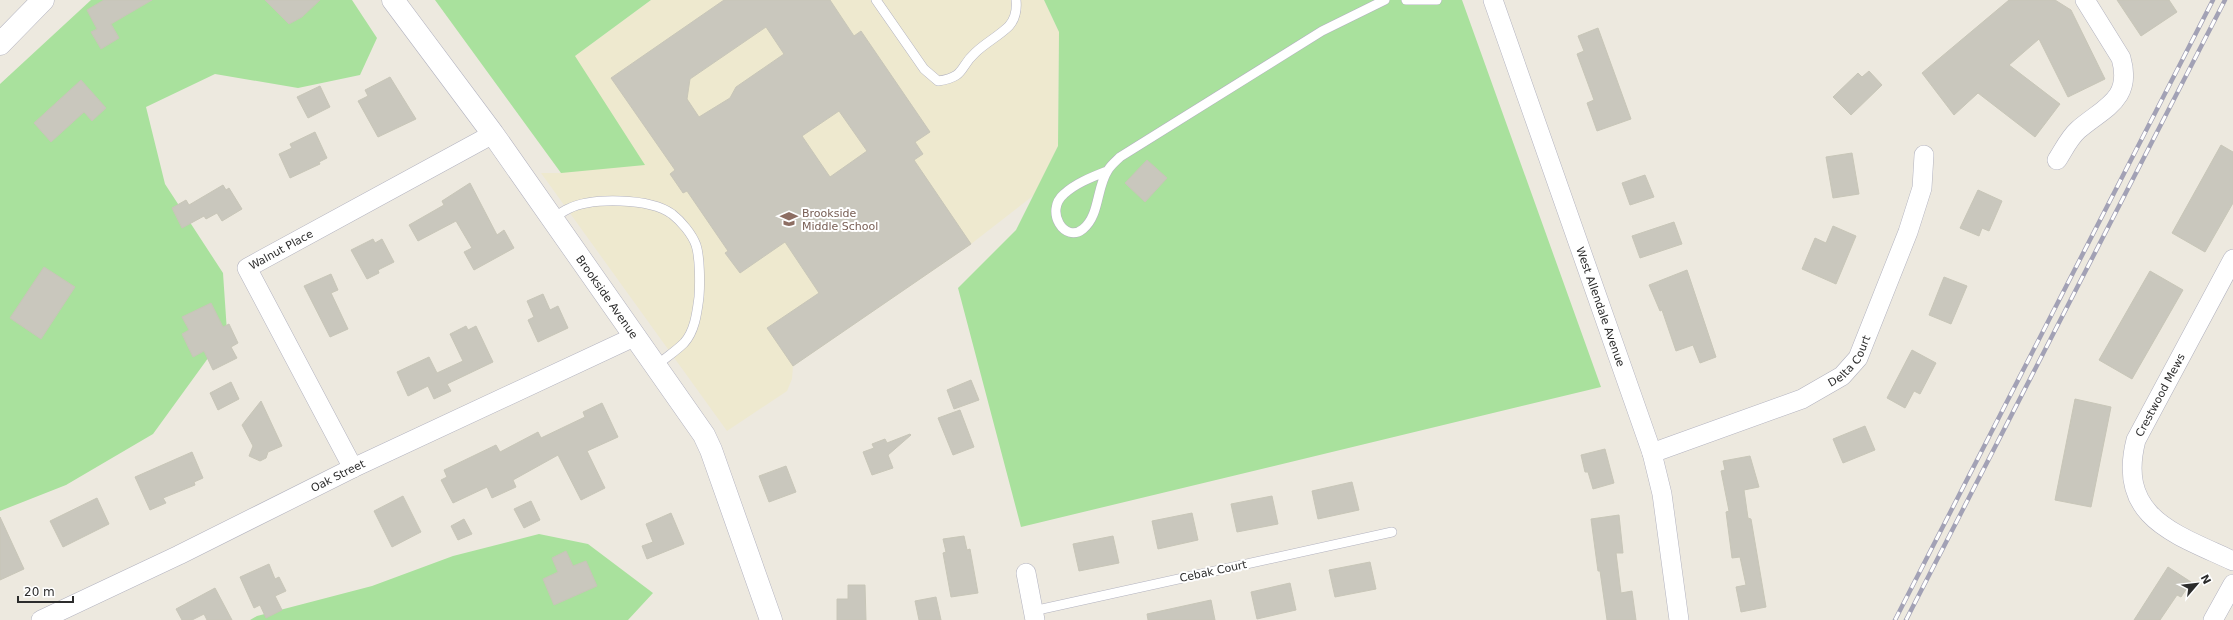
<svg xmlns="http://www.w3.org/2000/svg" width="2233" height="620" viewBox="0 0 2233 620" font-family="'DejaVu Sans',sans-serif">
<rect width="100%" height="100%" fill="#ede9df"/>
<!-- education -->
<path fill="#eee9cf" d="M651 0H1044L1059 32 1058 146 1034 195 971 244 793 366 792 379 787 391 727 431 541 173H561L575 56Z"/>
<!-- green -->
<g fill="#a9e19d">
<path d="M91 0H352L377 38 360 75 298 88 215 74 146 107 165 184 223 273 227 332 153 434 66 485 0 511V84Z"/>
<path d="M435 0H651L575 56 645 165 561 173Z"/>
<path d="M1044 0H1462L1601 387 1021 527 958 288 1016 230 1058 146 1059 32Z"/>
<path d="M539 534 588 544 653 593 628 620H250L257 616 372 586 453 556Z"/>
</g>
<!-- building -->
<g fill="#c9c7bd" stroke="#c8c6b8" fill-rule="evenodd">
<path d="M104 0H152L111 24 119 38 101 49 91 32 97 29 87 10Z"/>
<path d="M265 0H320L302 17 289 24Z"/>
<path d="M724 0H830L854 36 861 31 930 132 915 142 923 154 914 160 971 244 793 366 767 328 819 293 785 242 740 273 725 253 728 251 687 191 683 193 670 174 675 170 611 78ZM766 27 784 54 736 87 730 98 699 117 687 99 690 79ZM839 111 867 151 830 177 802 136Z"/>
<path d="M2009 0H2055L2071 10 2105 79 2068 97 2039 39 2009 65 2060 104 2035 137 1978 93 1954 115 1922 73Z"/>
<path d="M2117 0H2169L2177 12 2141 36Z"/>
<path d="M1598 28 1631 119 1597 131 1587 103 1594 100 1577 54 1584 51 1578 36Z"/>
<path d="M1869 71 1882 85 1851 115 1833 97 1858 73 1862 77Z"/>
<path d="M390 77 416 119 378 137 358 101 368 96 365 90Z"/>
<path d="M81 80 106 108 92 121 84 112 51 142 34 123Z"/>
<path d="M320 86 330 107 308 118 297 97Z"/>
<path d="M315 132 327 158 319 162 320 164 290 178 279 154 292 148 290 144Z"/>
<path d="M2221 145 2233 152V203L2205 252 2172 233Z"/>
<path d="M1852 153 1859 194 1833 198 1826 157Z"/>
<path d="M1147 160 1167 178 1145 202 1125 183Z"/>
<path d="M1645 175 1654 197 1630 205 1622 183Z"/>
<path d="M470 183 497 235 504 230 514 248 474 270 464 252 472 248 456 221 418 241 409 225 444 205 442 201Z"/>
<path d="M223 185 226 190 229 188 242 209 222 221 217 213 206 219 204 216 182 228 172 208 186 200 189 205Z"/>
<path d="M1978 190 2002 201 1989 231 1982 228 1979 236 1960 228Z"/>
<path d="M1674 222 1682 244 1640 258 1632 236Z"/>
<path d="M1833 226 1856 236 1836 284 1802 269 1815 238 1826 243Z"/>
<path d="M373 239 375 243 382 239 394 262 378 270 379 273 367 279 351 250Z"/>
<path d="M44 267 75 287 41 339 10 318Z"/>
<path d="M1687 270 1716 357 1700 363 1693 345 1676 351 1662 310 1660 311 1649 285Z"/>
<path d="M2150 271 2183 290 2132 379 2099 360Z"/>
<path d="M331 274 338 290 331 293 348 329 330 337 304 286Z"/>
<path d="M1944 277 1967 286 1951 324 1929 315Z"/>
<path d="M543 294 550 310 558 306 568 328 538 342 528 320 534 317 527 301Z"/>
<path d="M211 303 223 327 229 324 238 343 231 347 237 358 213 370 204 351 193 357 182 334 189 330 182 317Z"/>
<path d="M466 326 468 330 476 326 493 362 447 384 451 391 434 399 428 386 408 396 397 372 429 357 437 373 463 361 450 334Z"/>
<path d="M1912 350 1936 363 1920 394 1914 391 1905 408 1887 398Z"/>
<path d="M971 380 979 400 954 409 947 390Z"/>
<path d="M231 382 239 399 218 410 210 393Z"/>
<path d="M2075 399 2111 407 2091 507 2055 500Z"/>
<path d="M261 401 282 446 268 452 266 458 260 461 249 456 253 446 242 425Z"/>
<path d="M602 403 618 437 587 451 605 488 581 500 558 455 513 480 516 487 492 498 487 487 453 503 441 480 447 477 444 470 496 445 500 452 538 432 541 438 585 417 583 412Z"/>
<path d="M960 410 974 447 953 455 938 418Z"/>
<path d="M1865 426 1875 450 1843 463 1833 439Z"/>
<path d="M910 434 911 435 888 455 893 468 872 475 863 452 874 448 872 444 885 439 887 443Z"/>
<path d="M1605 449 1614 483 1593 489 1588 472H1585L1581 455Z"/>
<path d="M192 452 203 478 194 482 195 485 163 498 166 503 150 510 135 477Z"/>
<path d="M1750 456 1759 487 1744 490 1748 518 1751 519 1766 607 1741 612 1736 587 1746 585 1740 557 1732 558 1726 512 1729 511 1721 471 1725 470 1723 461Z"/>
<path d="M786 466 796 492 769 502 759 476Z"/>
<path d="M1352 482 1359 510 1318 519 1312 491Z"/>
<path d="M403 496 421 532 392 547 374 511Z"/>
<path d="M1272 496 1278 524 1237 532 1231 504Z"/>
<path d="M97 498 109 524 63 547 50 521Z"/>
<path d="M531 501 540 520 524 528 514 509Z"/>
<path d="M671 513 684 544 647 559 642 546 653 542 646 524Z"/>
<path d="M1192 513 1198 540 1158 549 1152 521Z"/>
<path d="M1619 515 1623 553H1616L1621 593 1632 591 1636 620H1607L1600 571H1598L1591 519Z"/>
<path d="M0 517 24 569 0 580Z"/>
<path d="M464 519 472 534 458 540 451 526Z"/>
<path d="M964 536 967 550 970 549 978 593 951 597 943 553 946 552 943 539Z"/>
<path d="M1113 536 1119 563 1079 571 1073 544Z"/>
<path d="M566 551 573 566 586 561 597 586 554 605 543 579 558 572 552 558Z"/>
<path d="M1370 562 1376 589 1335 597 1329 570Z"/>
<path d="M269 564 275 579 279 577 286 591 275 596 282 610 266 618 260 605 254 608 240 577Z"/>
<path d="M2168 567 2191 582 2181 597 2177 595 2160 620H2134Z"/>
<path d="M1290 583 1296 610 1257 619 1251 592Z"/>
<path d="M848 585H865L866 620H837V599H848Z"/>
<path d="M215 588 232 620H207L204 614 192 620H182L176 609Z"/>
<path d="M936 597 941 620H919L915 601Z"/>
<path d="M1211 600 1215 620H1148L1147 614Z"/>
</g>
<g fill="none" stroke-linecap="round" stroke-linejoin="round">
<!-- service casing -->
<g stroke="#b2b2bf" stroke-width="10">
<g id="service">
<path d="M876 0 924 69 938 81C966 77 959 67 975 53 985 43 999 36 1009 26 1015 19 1017 9 1016 0"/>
<path d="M1406 0H1437"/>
<path d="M1107 171C1092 177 1076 183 1064 194 1044 211 1065 244 1083 229 1100 215 1096 188 1108 170 1111 165 1116 161 1120 157L1322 31 1385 0"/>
<path d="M553 219C558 215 563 211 568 209 592 197 650 198 672 214 681 221 692 234 696 245 700 257 700 284 699 297 697 312 695 331 684 343 676 351 665 358 656 366"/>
<path d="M1033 611 1392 532"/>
</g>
</g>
<!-- minor casing -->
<g stroke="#b2b2bf" stroke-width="20">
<g id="minor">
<path id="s1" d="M1493 0 1652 453 1662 494 1679 620"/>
<path d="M2057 160C2063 151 2069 138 2078 130 2103 108 2133 100 2121 58L2085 0"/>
<path d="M2233 259 2136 440C2116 518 2176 534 2233 561"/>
<path id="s2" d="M1652 453 1802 399 1842 376 1858 358 1908 232 1922 188 1924 155"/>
<path id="s3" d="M353 468 247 268 493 134"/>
<path d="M1026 573 1035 620"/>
<path id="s4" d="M41 620 179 555 353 468 636 336"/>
<path d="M2213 620 2233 584"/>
</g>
</g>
<!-- secondary casing -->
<g stroke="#b2b2bf" stroke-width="23">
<g id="secondary">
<path id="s5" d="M393 0 493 134 704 435 711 450 771 620"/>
<path d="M0 44 43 0"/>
</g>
</g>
<!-- service -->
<use href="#service" stroke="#fff" stroke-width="9"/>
<!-- minor -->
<use href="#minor" stroke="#fff" stroke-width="19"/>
<!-- secondary -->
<use href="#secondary" stroke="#fff" stroke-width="22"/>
<!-- rail casing -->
<g stroke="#a2a1b5" stroke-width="4.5">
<g id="rail">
<path d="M1895 620 2213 0"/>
<path d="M1906 620 2225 0"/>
</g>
</g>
<!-- rail -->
<use href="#rail" stroke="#fff" stroke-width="3" stroke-dasharray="9" stroke-linecap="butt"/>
</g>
<!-- icons -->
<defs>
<g id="school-bare" transform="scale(1.38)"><path d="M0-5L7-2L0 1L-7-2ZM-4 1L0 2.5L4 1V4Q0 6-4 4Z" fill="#8d6e63" stroke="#fff" stroke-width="2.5" paint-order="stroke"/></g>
</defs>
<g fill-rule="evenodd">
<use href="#school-bare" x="789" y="219"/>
</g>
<g text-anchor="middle" stroke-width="4" stroke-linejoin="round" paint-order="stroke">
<!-- education labels -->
<g font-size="11" fill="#785e54" stroke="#fff" text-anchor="start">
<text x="802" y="217">Brookside<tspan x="802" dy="13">Middle School</tspan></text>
</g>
<!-- street labels -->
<g font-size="11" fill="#2c2c2c" stroke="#fff">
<text dy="4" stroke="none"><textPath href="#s3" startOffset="265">Walnut Place</textPath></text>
<text dy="4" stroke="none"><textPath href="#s5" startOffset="366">Brookside Avenue</textPath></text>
<text dy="4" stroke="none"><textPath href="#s1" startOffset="325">West Allendale Avenue</textPath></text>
<text dy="4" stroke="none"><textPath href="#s2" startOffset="222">Delta Court</textPath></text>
<text transform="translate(2160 395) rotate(-62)" y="4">Crestwood Mews</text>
<text dy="4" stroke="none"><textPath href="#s4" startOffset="330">Oak Street</textPath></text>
<text transform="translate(1213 571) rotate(-12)" y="4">Cebak Court</text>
</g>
</g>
<!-- north arrow -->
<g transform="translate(2197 584) rotate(62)" stroke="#ffffff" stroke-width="3" paint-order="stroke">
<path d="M0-3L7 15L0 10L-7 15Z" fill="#2c2c2c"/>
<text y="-6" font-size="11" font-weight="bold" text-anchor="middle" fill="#2c2c2c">N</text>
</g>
<!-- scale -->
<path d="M18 596v6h55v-6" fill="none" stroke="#2c2c2c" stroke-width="2"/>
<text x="24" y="596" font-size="12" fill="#2c2c2c" stroke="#ffffff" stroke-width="3" paint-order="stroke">20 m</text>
</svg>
